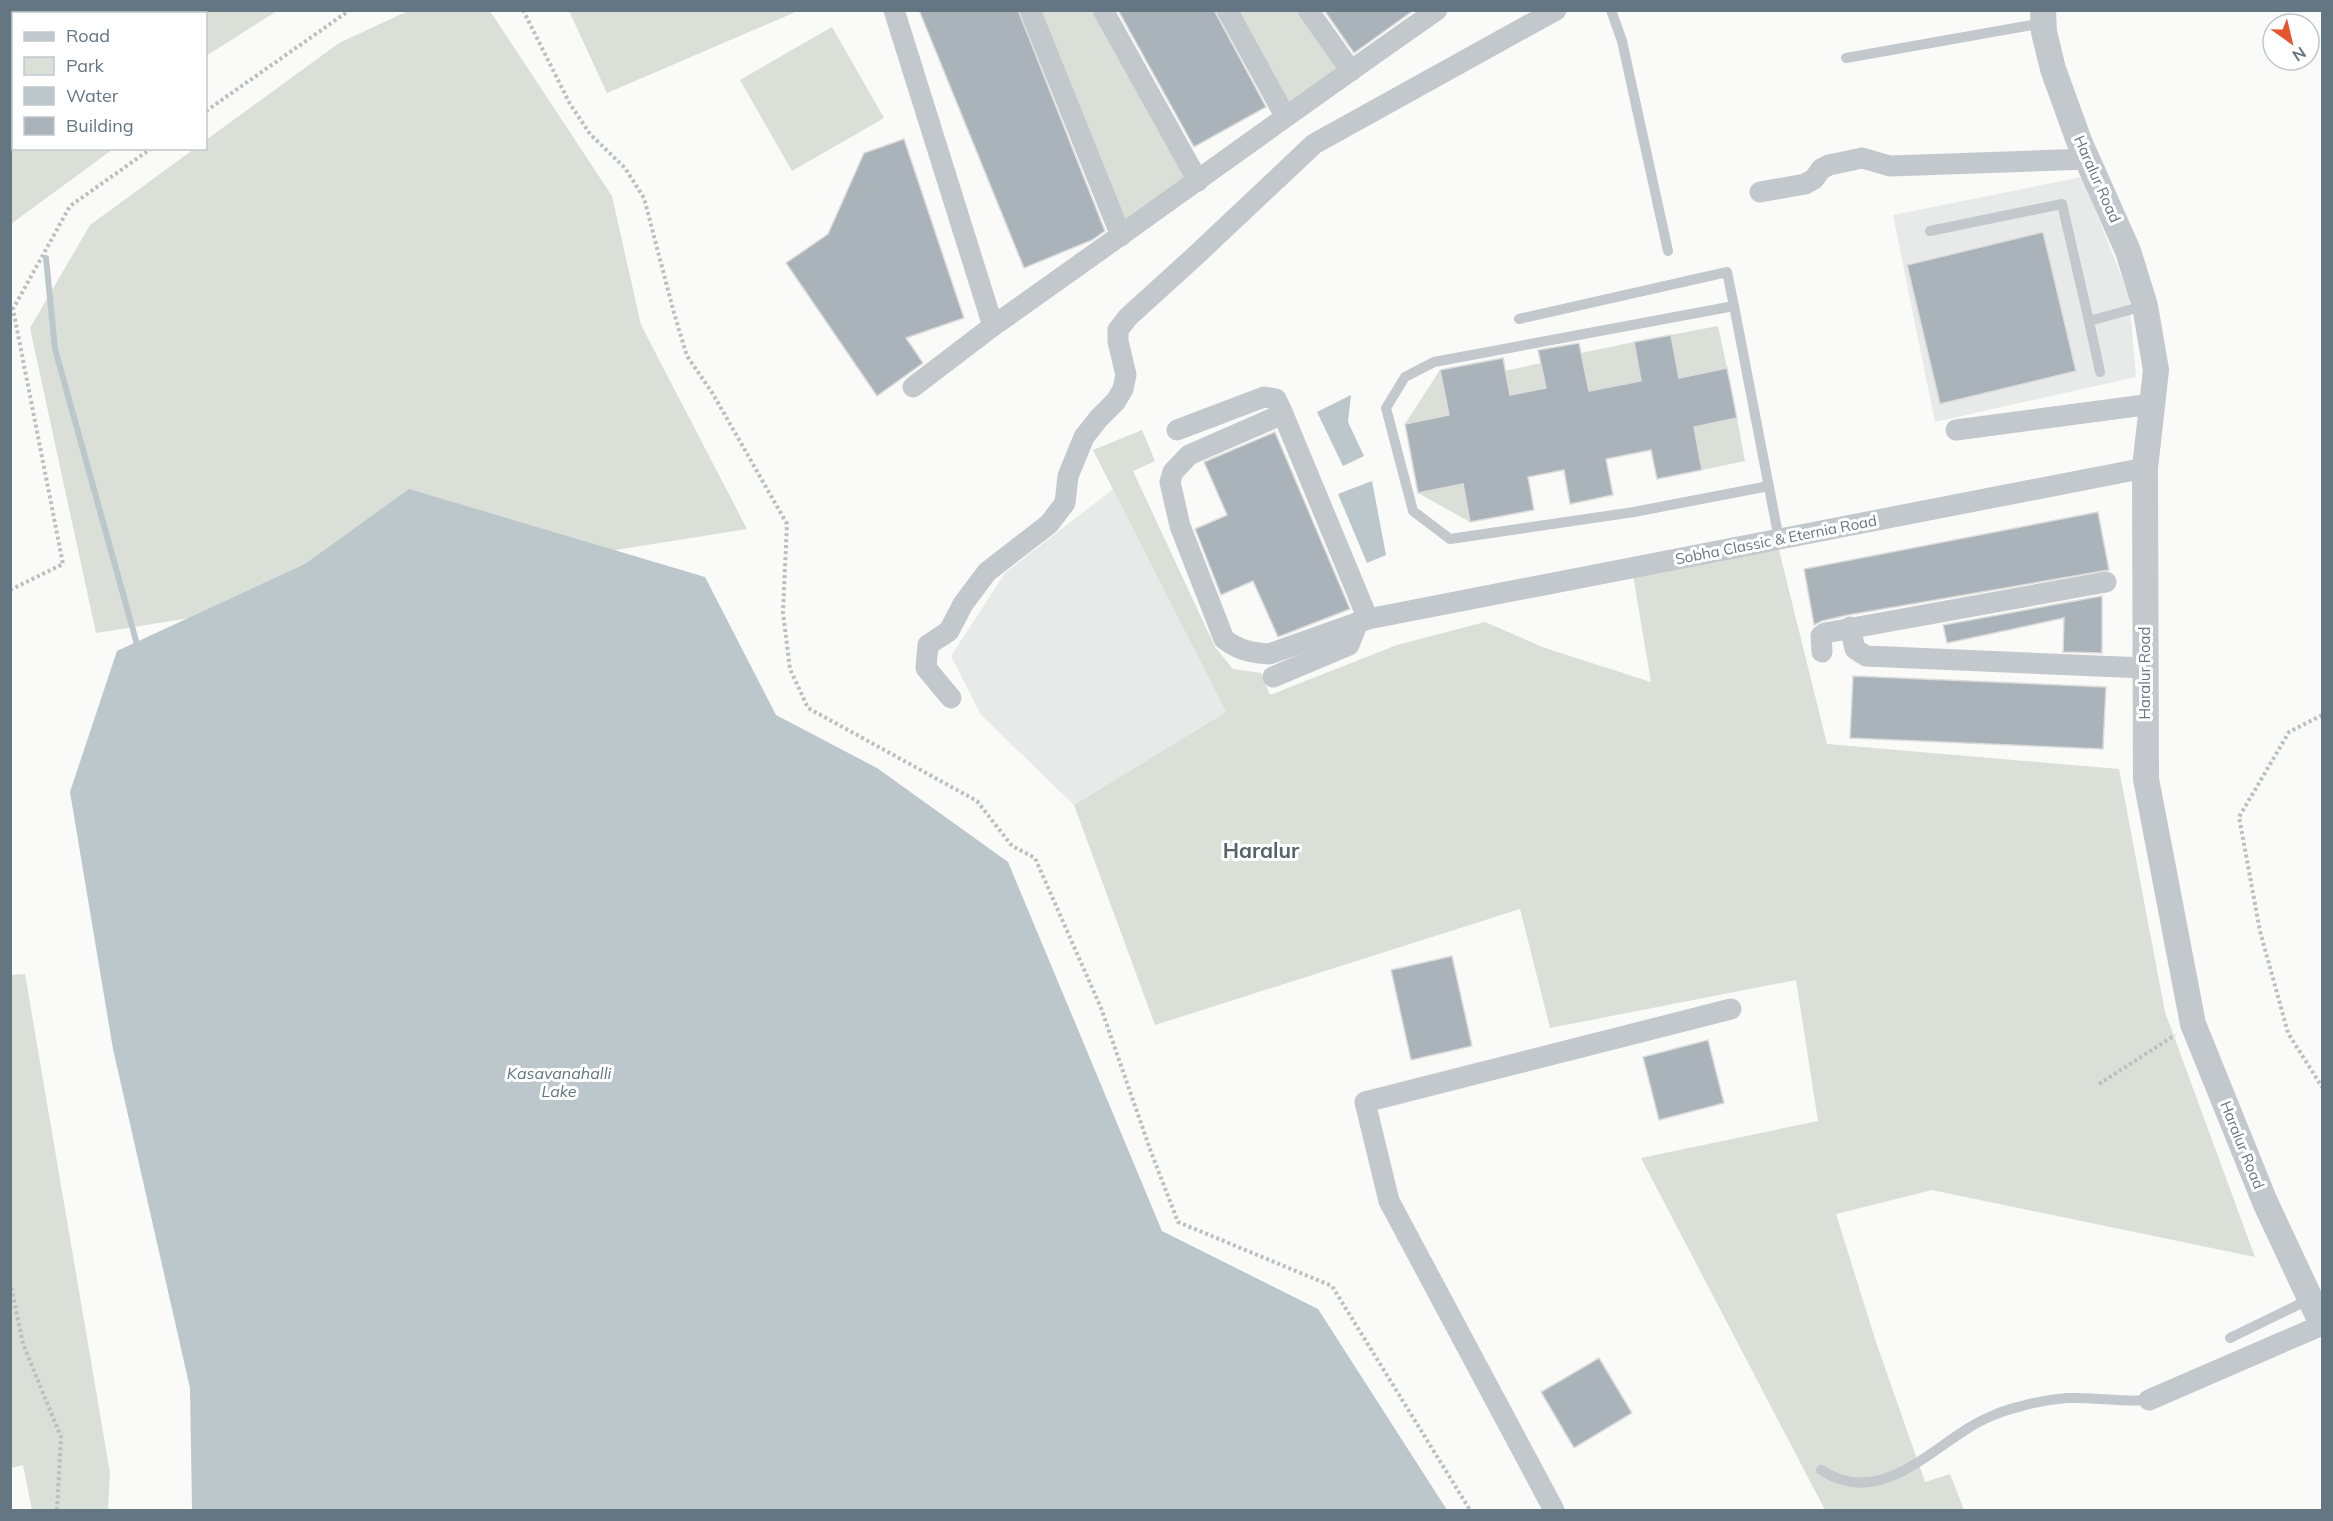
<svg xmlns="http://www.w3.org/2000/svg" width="2333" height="1521" viewBox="0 0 2333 1521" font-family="Mulish,sans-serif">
<rect width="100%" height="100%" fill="#fafaf8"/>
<!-- built -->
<g fill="#e8e9e9">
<path d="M2082 177 2129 295 2136 377 1935 422 1893 215Z"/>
<path d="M1113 489 1226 712 1074 805 981 715 951 656 1005 573Z"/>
</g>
<!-- green -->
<g fill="#dadfd7">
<path d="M173 11V10L277 11 206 56V14L171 13Z"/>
<path d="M408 11H490L612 196 641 325 747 529 96 633 30 328 90 225 194 149 206 148V140L339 43Z"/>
<path d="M569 11H798L607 93Z"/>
<path d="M1035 11H1099L1193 177 1125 226Z"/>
<path d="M1230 11H1305L1345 68 1284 110Z"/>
<path d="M832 27 884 118 792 171 740 80Z"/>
<path d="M10 148H14L113 149 11 224Z"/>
<path d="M1718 326 1727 368 1679 378 1671 335Z"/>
<path d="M1634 342 1641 381 1589 391 1581 353Z"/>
<path d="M1541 363 1546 388 1510 395 1505 371Z"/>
<path d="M1440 370 1449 415 1405 424Z"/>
<path d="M1737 418 1745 461 1702 470 1694 427Z"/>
<path d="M1142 430 1155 461 1133 471 1215 647 1233 669 1261 673 1270 695 1397 645 1485 622 1545 648 1651 682 1633 575 1779 550 1827 744 2119 769 2165 1012 2255 1257 1932 1190 1836 1214 1876 1342 1925 1482 1950 1474 1964 1510H1825L1641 1158 1818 1121 1796 980 1550 1028 1520 909 1155 1025 1074 805 1226 712 1093 450Z"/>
<path d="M1463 484 1470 522 1418 493Z"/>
<path d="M25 974 110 1473 108 1510H32L23 1465 11 1468 10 975Z"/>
</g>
<!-- water -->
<g fill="#bbc7cb">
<path d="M1351 395 1348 422 1364 456 1343 466 1317 412Z"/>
<path d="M1372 481 1386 555 1367 563 1338 494Z"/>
<path d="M409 489 705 577 776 715 877 768 1008 862 1162 1231 1318 1309 1447 1510H192L190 1388 113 1049 70 792 117 651 305 564Z"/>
</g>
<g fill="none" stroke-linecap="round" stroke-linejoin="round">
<!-- stream -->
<path stroke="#bbc7cb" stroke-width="6" d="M46 258 55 349 138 648"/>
</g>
<!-- building -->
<g fill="#aab3b9" stroke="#dcdcda" stroke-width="1.5">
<path d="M919 10H1018L1105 231 1092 240 1024 268Z"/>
<path d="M1118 10H1214L1266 107 1194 147Z"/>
<path d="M1324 10H1414L1354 53Z"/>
<path d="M904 139 964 318 906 338 923 363 877 396 786 263 828 234 864 153Z"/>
<path d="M2043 232 2076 371 1940 404 1907 265Z"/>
<path d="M1671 335 1679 378 1727 368 1737 418 1694 427 1702 470 1657 479 1651 450 1606 459 1613 495 1570 504 1564 470 1528 477 1534 510 1470 522 1463 484 1418 493 1405 424 1449 415 1440 370 1503 358 1510 395 1546 388 1538 350 1579 343 1589 391 1641 381 1634 342Z"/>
<path d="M1275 432 1350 609 1278 637 1253 581 1221 595 1195 529 1227 515 1204 462Z"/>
<path d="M2098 512 2109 570 1848 615 1822 621 1814 625 1804 569Z"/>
<path d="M2102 596V653L2063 652 2064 618 1947 643 1943 625Z"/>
<path d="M1853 676 2106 687 2103 749 1850 738Z"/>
<path d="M1452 956 1472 1046 1411 1060 1391 970Z"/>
<path d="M1708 1040 1724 1103 1659 1120 1643 1057Z"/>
<path d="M1599 1358 1632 1413 1574 1448 1541 1392Z"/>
</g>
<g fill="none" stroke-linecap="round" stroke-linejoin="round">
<!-- path -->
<g stroke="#bbbfc2" stroke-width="4" stroke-dasharray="3 3" stroke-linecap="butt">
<path d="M523 10 570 104 590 134 625 168 644 198 674 313 687 356 713 394 787 524 783 613 790 669 808 708 977 801 1012 846 1035 858 1101 1008 1151 1152 1178 1222 1332 1286 1470 1510"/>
<path d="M206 111 350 10"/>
<path d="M10 590 63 564 13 309 70 206 152 148"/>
<path d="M2322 715 2289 732 2239 817 2260 931 2288 1033 2322 1087"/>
<path d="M2099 1084 2175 1035"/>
<path d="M10 1282 23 1344 61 1437 57 1510"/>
</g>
<!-- service -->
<g stroke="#c3c8cc" stroke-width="10">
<path d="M1611 10 1622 41 1668 251"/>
<path d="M1846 58 2043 23"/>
<path d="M1930 231 2062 204 2089 321"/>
<path d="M1519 319 1727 272 1734 306"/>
<path d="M2100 372 2089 321 2144 306"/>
<path d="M1769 486 1634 512 1450 539 1413 511 1386 408 1405 377 1434 362 1734 306 1779 539"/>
<path d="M2230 1338 2310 1299"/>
<path d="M1821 1470C1876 1506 1922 1457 1967 1429 1982 1419 2004 1410 2022 1406 2036 1402 2052 1399 2067 1398 2094 1397 2121 1402 2149 1400"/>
</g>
<!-- minor -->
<g stroke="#c3c8cc" stroke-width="21">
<path d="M894 10 993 326C1142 221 1288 114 1437 10"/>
<path d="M1030 10 1121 236"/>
<path d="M1103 10 1198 181"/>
<path d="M1227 10 1285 116"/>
<path d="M1308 10 1351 71"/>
<path d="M10 13 13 10"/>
<path d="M135 14V10"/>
<path d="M10 134 14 133"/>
<path d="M1760 192 1805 184 1814 179 1821 169 1829 165 1862 158 1890 166 2087 159"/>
<path d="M913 387 993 326"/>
<path d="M1283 414 1368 619 1269 654C1252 653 1238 650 1224 639L1180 526 1170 482 1173 472 1189 455Z"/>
<path d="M1177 430 1264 397 1276 399 1283 414"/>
<path d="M1956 430 2152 404"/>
<path d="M1368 619 2145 468"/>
<path d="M1850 627 1855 649 1866 656 2145 668"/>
<path d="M1822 652 1821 636 1825 633 2106 582"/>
<path d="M1273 677 1349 645 1358 622"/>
<path d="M951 698 926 668 928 645 949 631 963 604 987 572 1049 524 1065 503 1068 476 1084 437 1099 418 1116 401 1123 389 1126 375 1118 341V330L1128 317 1192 259 1314 144 1556 10"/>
<path d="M2149 1400 2322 1325"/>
<path d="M1554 1510 1389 1201 1365 1102 1731 1009"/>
</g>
<!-- tertiary -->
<path stroke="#c3c8cc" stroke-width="26" d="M2043 10 2044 32 2053 69 2079 141 2128 251 2145 306 2156 370 2145 468 2146 779 2193 1024 2265 1202 2322 1324"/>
</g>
<g text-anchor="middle" stroke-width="6" stroke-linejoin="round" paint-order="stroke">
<!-- street labels -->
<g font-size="15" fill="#657683" stroke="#fff">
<text transform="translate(2097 179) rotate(66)" y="5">Haralur Road</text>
<text transform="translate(1776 540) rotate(-11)" y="5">Sobha Classic &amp; Eternia Road</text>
<text transform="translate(2145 673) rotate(-90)" y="5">Haralur Road</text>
<text transform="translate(2242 1145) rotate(68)" y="5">Haralur Road</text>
</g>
<!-- water labels -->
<g font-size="16" font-style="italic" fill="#60757c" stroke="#fff">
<text x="559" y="1079">Kasavanahalli<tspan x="559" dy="18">Lake</tspan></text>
</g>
<!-- district labels -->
<g font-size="21" font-weight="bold" fill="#57646e" stroke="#fff">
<text x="1261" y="858">Haralur</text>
</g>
</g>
<!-- border -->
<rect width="2333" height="1521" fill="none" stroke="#657683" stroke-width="24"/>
<!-- legend -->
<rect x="12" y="12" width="195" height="138" fill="#ffffff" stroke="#c1c8cd" stroke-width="1.5"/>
<rect x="24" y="32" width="30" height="9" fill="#c3c8cc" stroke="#c1c8cd" stroke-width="1.5"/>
<text x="66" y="42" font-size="18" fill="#657683">Road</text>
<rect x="24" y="57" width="30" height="18" fill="#dadfd7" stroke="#c1c8cd" stroke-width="1.5"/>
<text x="66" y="72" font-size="18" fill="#657683">Park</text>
<rect x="24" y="87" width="30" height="18" fill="#bbc7cb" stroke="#c1c8cd" stroke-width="1.5"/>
<text x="66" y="102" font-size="18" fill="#657683">Water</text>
<rect x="24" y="117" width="30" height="18" fill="#aab3b9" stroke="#c1c8cd" stroke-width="1.5"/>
<text x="66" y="132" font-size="18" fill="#657683">Building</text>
<!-- north arrow -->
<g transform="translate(2291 42) rotate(146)"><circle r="28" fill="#ffffff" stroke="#c1c8cd" stroke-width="1.5"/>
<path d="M0-4.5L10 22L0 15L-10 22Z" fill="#e4572e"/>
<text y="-9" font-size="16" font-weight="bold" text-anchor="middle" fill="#657683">N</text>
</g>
</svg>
